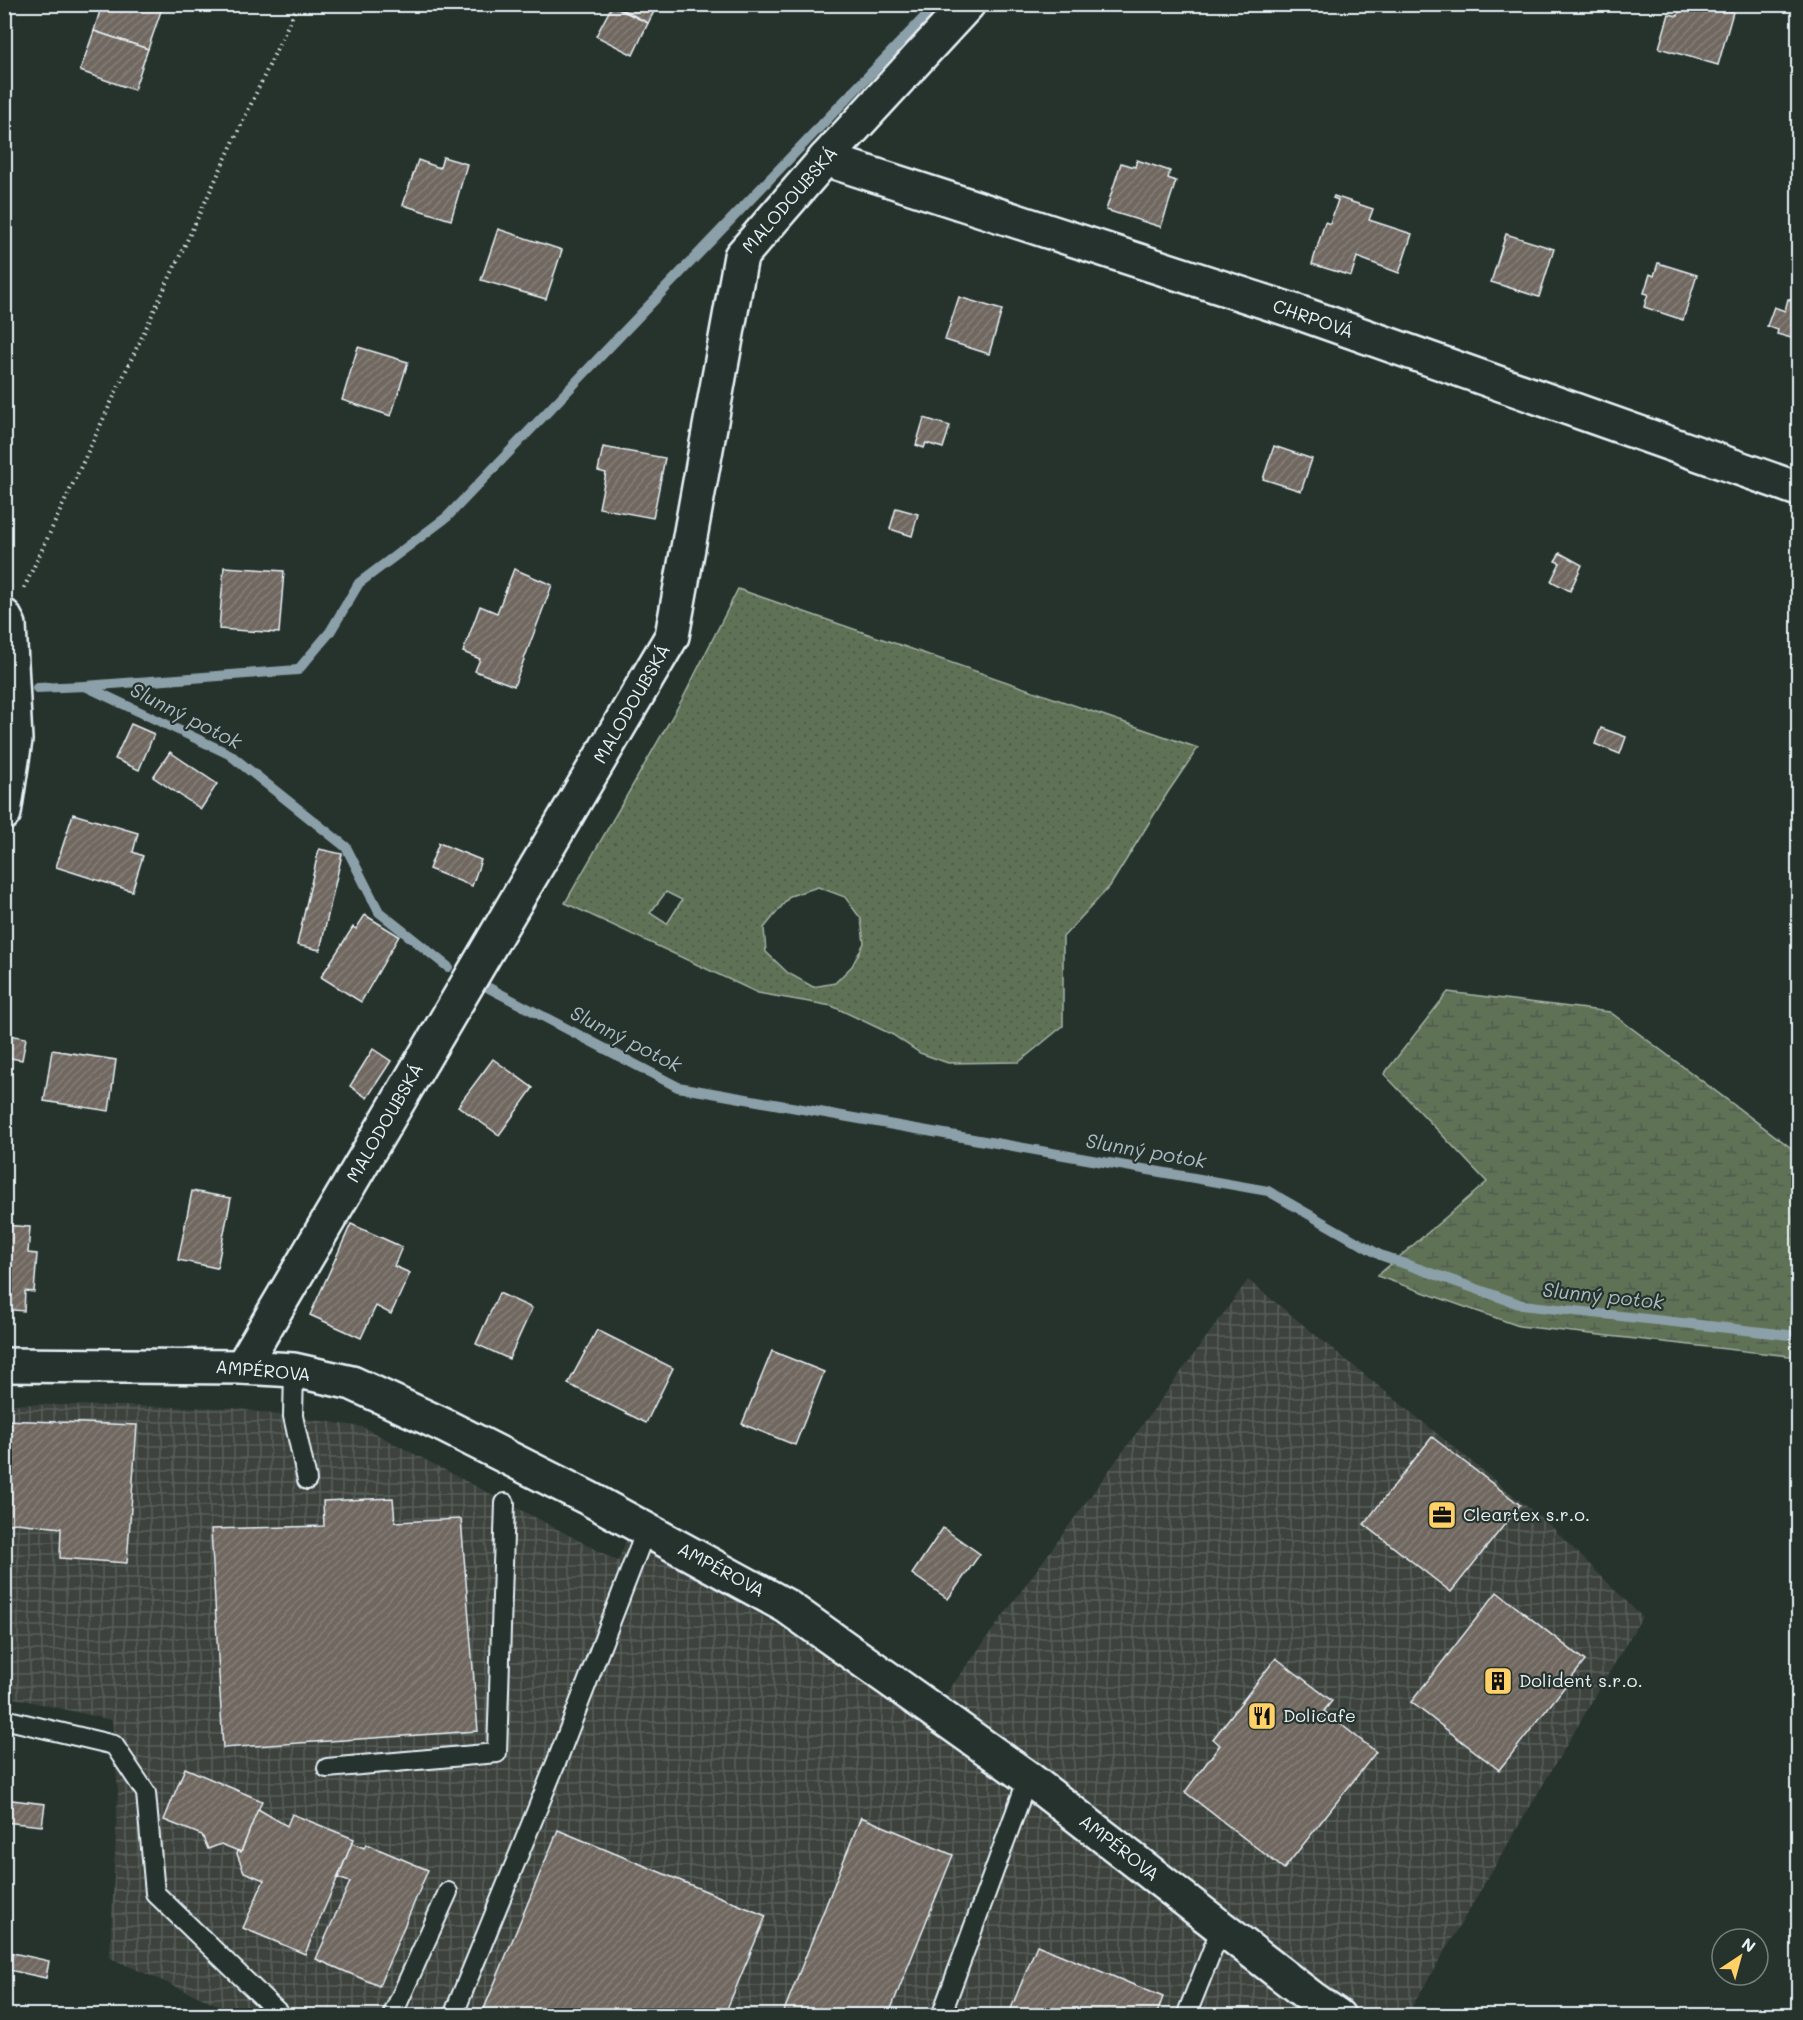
<svg xmlns="http://www.w3.org/2000/svg" width="1803" height="2020" viewBox="0 0 1803 2020" font-family="Mali,sans-serif">
<defs>
<pattern id="industrial-grid" width="8" height="8" patternUnits="userSpaceOnUse" patternTransform="scale(1.5)"><rect width="8" height="8" fill="#3c433d"/><path d="M0 4h8M4 0v8" fill="none" stroke="#585f5a"/></pattern>
<pattern id="grass-dots" width="8" height="8" patternUnits="userSpaceOnUse" patternTransform="scale(1.5)"><rect width="8" height="8" fill="#5f7255"/><path d="M2 2h.1M6 6h.1" fill="none" stroke="#515b4f" stroke-width="1.8" stroke-linecap="round"/></pattern>
<pattern id="wetland-marsh" width="20" height="14" patternUnits="userSpaceOnUse" patternTransform="scale(1.5)"><rect width="20" height="14" fill="#5f7255"/><path d="M1 5h8M5 5V1M11 12h8M15 12V8" fill="none" stroke="#515b4f"/></pattern>
<pattern id="building-hatch" width="6" height="6" patternUnits="userSpaceOnUse" patternTransform="scale(1.5)"><rect width="6" height="6" fill="#706861"/><path d="M-1 1l2-2M0 6l6-6M5 7l2-2" fill="none" stroke="#847e78"/></pattern>
</defs>
<rect width="100%" height="100%" fill="#26332d"/>
<filter id="ink" filterUnits="userSpaceOnUse"><feTurbulence type="fractalNoise" baseFrequency=".0167" numOctaves="2"/><feDisplacementMap in="SourceGraphic" scale="12" xChannelSelector="R" yChannelSelector="G"/><feConvolveMatrix kernelMatrix="1 2 1 2 8 2 1 2 1" color-interpolation-filters="sRGB"/></filter>
<g filter="url(#ink)">
<!-- industrial -->
<g fill="url(#industrial-grid)">
<path d="M1248 1280 1552 1527 1642 1617 1407 2015H1367L1291 1973 941 1701Z"/>
<path d="M5 1404 232 1408 363 1427 618 1561 628 1536 850 1668 1048 1802 1311 2015H241L110 1958 118 1792 112 1720 5 1696Z"/>
</g>
<!-- grass -->
<path fill="url(#grass-dots)" stroke="#a4b2a6" stroke-width="1.5" fill-rule="evenodd" d="M738 589 1198 748 1168 792 1110 886 1063 937V1026L1019 1062 948 1063 920 1053 893 1035 832 1006 758 993 565 903 684 696ZM818 887 845 897 861 919 864 943 852 966 835 983 813 987 788 973 766 952 764 928 790 896ZM666 892 682 900 667 924 650 913Z"/>
<!-- wetland -->
<path fill="url(#wetland-marsh)" stroke="#a4b2a6" stroke-width="1.5" d="M1448 992 1610 1012 1798 1153V1357L1519 1326 1377 1276 1487 1182 1384 1074Z"/>
<g fill="none" stroke-linecap="round" stroke-linejoin="round">
<!-- stream -->
<g stroke="#8ca0a9" stroke-width="10">
<path d="M85 686 298 670 330 632 359 583 447 517 937 4"/>
<path d="M37 688 85 686 229 754 346 847 379 912 448 967"/>
<path d="M489 988 678 1087 1268 1191 1380 1255 1522 1305 1798 1336"/>
</g>
</g>
<!-- building -->
<g fill="url(#building-hatch)" stroke="#e8f1f8" stroke-width="1.5">
<path d="M102 4H151L162 8 148 49 94 31Z"/>
<path d="M612 4H658L648 23Z"/>
<path d="M1681 4H1706L1733 12 1718 65 1659 48 1669 14 1678 16Z"/>
<path d="M612 6 648 23 633 55 596 36Z"/>
<path d="M94 31 148 49 134 90 80 71Z"/>
<path d="M443 157 467 164 451 220 403 205 418 160 440 168Z"/>
<path d="M1137 160 1170 171 1168 178 1176 181 1161 227 1106 210 1121 163 1135 167Z"/>
<path d="M1334 196 1373 209 1369 220 1412 234 1399 273 1357 257 1351 276 1312 264 1325 222 1330 224 1338 200 1333 198Z"/>
<path d="M498 229 562 250 546 299 481 280Z"/>
<path d="M1506 234 1554 249 1539 297 1491 282Z"/>
<path d="M1658 263 1697 275 1683 320 1644 307 1648 294 1644 293 1650 274 1654 276Z"/>
<path d="M959 297 1002 310 989 354 945 340Z"/>
<path d="M1788 299 1798 303V340L1777 334 1778 330 1767 326 1774 307 1785 311Z"/>
<path d="M358 347 408 362 391 416 342 400Z"/>
<path d="M924 418 950 426 943 448 926 443 924 448 916 445Z"/>
<path d="M1274 446 1312 459 1301 491 1263 479Z"/>
<path d="M603 447 665 458 653 518 599 508 606 473 598 471Z"/>
<path d="M896 508 918 514 912 536 890 529Z"/>
<path d="M1560 553 1582 565 1570 591 1551 581 1560 563 1555 561Z"/>
<path d="M224 567 284 571 279 633 219 629Z"/>
<path d="M514 569 552 585 514 686 475 671 480 659 463 652 480 606 497 613Z"/>
<path d="M131 724 154 734 139 770 115 759Z"/>
<path d="M1601 728 1626 737 1620 754 1595 744Z"/>
<path d="M170 752 217 784 201 809 153 777Z"/>
<path d="M73 814 138 833 133 852 143 856 132 891 56 867Z"/>
<path d="M439 843 481 860 472 886 429 869Z"/>
<path d="M319 849 342 854 320 950 297 945Z"/>
<path d="M365 915 399 936 361 1002 321 977 353 927 356 929Z"/>
<path d="M4 1034 26 1038 22 1060 4 1057Z"/>
<path d="M373 1049 391 1061 367 1098 350 1086Z"/>
<path d="M52 1050 116 1060 109 1111 44 1101Z"/>
<path d="M493 1059 533 1088 499 1135 458 1106Z"/>
<path d="M192 1191 231 1198 217 1268 178 1260Z"/>
<path d="M351 1224 402 1247 394 1266 410 1273 391 1314 376 1306 361 1338 310 1315Z"/>
<path d="M4 1225 30 1227 28 1253 37 1254 34 1292 25 1291 24 1311 4 1309Z"/>
<path d="M499 1293 532 1308 509 1359 476 1344Z"/>
<path d="M597 1330 673 1368 646 1423 568 1384Z"/>
<path d="M772 1351 824 1372 795 1445 742 1424Z"/>
<path d="M4 1420 137 1425 127 1563 60 1558 61 1528 16 1523 4 1525Z"/>
<path d="M1432 1437 1520 1505 1451 1592 1364 1524Z"/>
<path d="M393 1498 395 1522 461 1519 478 1731 223 1748 211 1529 324 1526 323 1501Z"/>
<path d="M943 1528 980 1554 948 1599 912 1574Z"/>
<path d="M1497 1592 1585 1661 1499 1770 1411 1702Z"/>
<path d="M1276 1658 1332 1701 1324 1711 1376 1752 1284 1869 1185 1792 1220 1745 1213 1739Z"/>
<path d="M185 1768 262 1801 241 1852 221 1844 208 1849 202 1835 164 1820Z"/>
<path d="M4 1799 45 1804 42 1826 4 1822Z"/>
<path d="M258 1809 287 1826 292 1814 354 1839 305 1954 243 1928 264 1880 244 1872 237 1854 238 1851 241 1852Z"/>
<path d="M861 1817 953 1855 888 2016H782Z"/>
<path d="M558 1830 766 1916 724 2016H481Z"/>
<path d="M352 1843 364 1848 366 1844 428 1870 379 1986 316 1959 350 1882 338 1878Z"/>
<path d="M1037 1945 1163 1997 1156 2016H1008Z"/>
<path d="M4 1951 49 1961 46 1978 4 1969Z"/>
</g>
<g fill="none" stroke-linecap="round" stroke-linejoin="round">
<!-- service casing -->
<g stroke="#e8f1f8" stroke-width="22">
<g id="service">
<path d="M294 1370 293 1416 307 1480"/>
<path d="M4 1719 114 1745 146 1793 155 1893 282 2016"/>
<path d="M327 1768 497 1753 505 1503"/>
<path d="M392 2016 448 1892"/>
<path d="M453 2016 558 1758 646 1530"/>
<path d="M941 2016 1028 1778"/>
<path d="M1186 2016 1221 1928"/>
</g>
</g>
<!-- minor casing -->
<g stroke="#e8f1f8" stroke-width="38">
<g id="minor">
<path d="M825 159 1297 312 1798 489"/>
<path d="M4 616 9 625 15 740 4 813"/>
<path d="M4 1365 242 1367 294 1370 352 1383 443 1425 588 1498 786 1606 1028 1778 1312 1998 1338 2016"/>
<path d="M242 1367 672 636 741 256 825 159 968 4"/>
</g>
</g>
<!-- path -->
<path stroke="#e8f1f8" stroke-width="4" stroke-dasharray="1.5 4.5" stroke-linecap="butt" d="M24 588 298 4"/>
<!-- service -->
<use href="#service" stroke="#26332d" stroke-width="18"/>
<!-- minor -->
<use href="#minor" stroke="#26332d" stroke-width="33"/>
</g>
</g>
<!-- icons -->
<defs>
<g id="office-square" transform="scale(1.5)"><rect x="-9" y="-9" width="18" height="18" rx="4" fill="#ffd166" stroke="#26332d"/><path d="M-6-3h4V-5.5h4V-3h4V5H-6ZM-1-4.5V-3h2v-1.5ZM-6 0V1H6V0Z" fill="#111"/></g>
<g id="building-square" transform="scale(1.5)"><rect x="-9" y="-9" width="18" height="18" rx="4" fill="#ffd166" stroke="#26332d"/><path d="M-4-6H4V6H1V3H-1V6H-4ZM-2.5-4.3h1.7v1.8h-1.7ZM.8-4.3h1.7v1.8H.8ZM-2.5-1h1.7V.8h-1.7ZM.8-1h1.7V.8H.8Z" fill="#111"/></g>
<g id="restaurant-square" transform="scale(1.5)"><rect x="-9" y="-9" width="18" height="18" rx="4" fill="#ffd166" stroke="#26332d"/><path d="M-5-6h1v4h1v-4h1v4h1v-4h1v5L-1.5 .5V6h-2V.5L-5-1ZM5-6V6H3V1.5H1.5Q1.5-4 5-6Z" fill="#111"/></g>
</defs>
<g fill-rule="evenodd">
<use href="#office-square" x="1442" y="1515"/>
<use href="#building-square" x="1498" y="1681"/>
<use href="#restaurant-square" x="1262" y="1716"/>
</g>
<g text-anchor="middle" stroke-width="4.5" stroke-linejoin="round" paint-order="stroke">
<!-- street labels -->
<g font-size="18" fill="#e8f1f8" stroke="#26332d">
<text transform="translate(790 200) rotate(-49)" y="6">MALODOUBSKÁ</text>
<text transform="translate(1313 319) rotate(19)" y="6">CHRPOVÁ</text>
<text transform="translate(632 704) rotate(-60)" y="6">MALODOUBSKÁ</text>
<text transform="translate(385 1123) rotate(-60)" y="6">MALODOUBSKÁ</text>
<text transform="translate(263 1371) rotate(5)" y="6">AMPÉROVA</text>
<text transform="translate(721 1570) rotate(28)" y="6">AMPÉROVA</text>
<text transform="translate(1119 1848) rotate(38)" y="6">AMPÉROVA</text>
</g>
<!-- poi labels -->
<g font-size="18" fill="#e8f1f8" stroke="#26332d" text-anchor="start">
<text x="1463" y="1521">Cleartex s.r.o.</text>
<text x="1519" y="1687">Dolident s.r.o.</text>
<text x="1283" y="1722">Dolicafe</text>
</g>
<!-- water labels -->
<g font-size="20" font-style="italic" fill="#abbbc3" stroke="#26332d">
<text transform="translate(186 716) rotate(27)" y="7">Slunný potok</text>
<text transform="translate(626 1039) rotate(27)" y="7">Slunný potok</text>
<text transform="translate(1146 1151) rotate(10)" y="7">Slunný potok</text>
<text transform="translate(1603 1296) rotate(6)" y="7">Slunný potok</text>
</g>
</g>
<!-- margin -->
<rect width="1803" height="2020" fill="none" stroke="#26332d" stroke-width="24"/>
<rect x="12" y="12" width="1779" height="1996" fill="none" stroke="#e8f1f8" stroke-width="2" filter="url(#ink)"/>
<!-- north arrow -->
<g transform="translate(1740 1957) rotate(36)"><circle r="28" fill="#26332d" stroke="#747f7e" stroke-width="1.5"/>
<path d="M0-4.5L10 22L0 15L-10 22Z" fill="#ffd166"/>
<text y="-9" font-size="16" font-weight="bold" text-anchor="middle" fill="#e8f1f8">N</text>
</g>
</svg>
